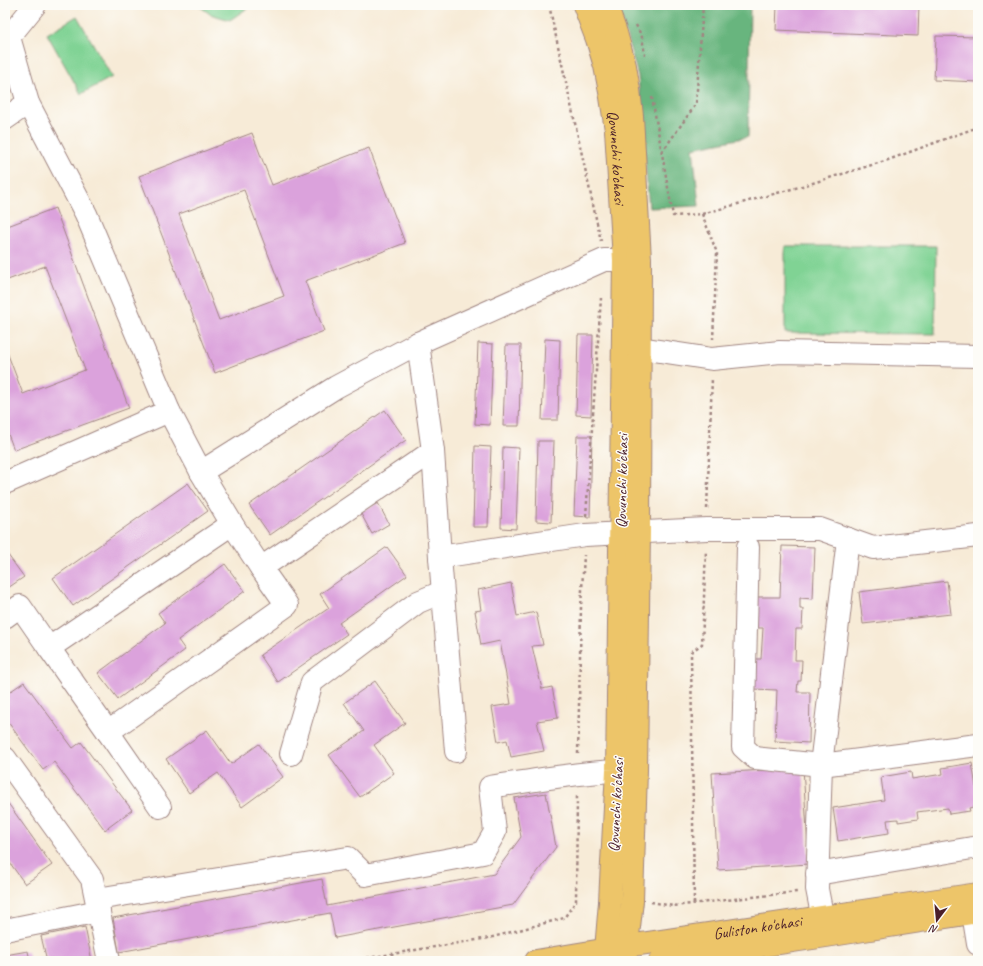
<svg xmlns="http://www.w3.org/2000/svg" width="983" height="966" viewBox="0 0 983 966" font-family="Caveat,sans-serif">
<rect width="100%" height="100%" fill="#fdfcf7"/>
<filter id="ink" filterUnits="userSpaceOnUse"><feTurbulence type="fractalNoise" baseFrequency=".025" numOctaves="2"/><feDisplacementMap in="SourceGraphic" scale="8" xChannelSelector="R" yChannelSelector="G"/><feConvolveMatrix kernelMatrix="1 2 1 2 8 2 1 2 1" color-interpolation-filters="sRGB"/></filter>
<filter id="wash" filterUnits="userSpaceOnUse"><feTurbulence type="fractalNoise" baseFrequency=".012" numOctaves="4" result="noise"/><feDisplacementMap in="SourceGraphic" scale="16" xChannelSelector="R" yChannelSelector="G"/><feGaussianBlur stdDeviation="0.9" result="paint"/><feColorMatrix in="noise" values="0 0 0 0 0 0 0 0 0 0 0 0 0 0 0 0 0 1.4 0 .05"/><feComposite in="paint" operator="in"/></filter>
<g filter="url(#wash)">
<rect width="100%" height="100%" fill="#f7ebd7"/>
<!-- green -->
<g fill="#80d394" stroke="#657960">
<path d="M198 5H252L230 20 210 14Z"/>
<path d="M77 16 112 77 81 94 47 34Z"/>
<path d="M785 246H936L935 334 785 333Z"/>
</g>
<!-- forest -->
<path fill="#68b57e" stroke="#596a54" d="M624 5H750L748 137 693 148 699 206 649 208 638 76 620 14Z"/>
<g id="blocks">
<!-- building -->
<g fill="#dba2dc" fill-rule="evenodd">
<path d="M777 5H919L918 36 776 30Z"/>
<path d="M936 36 978 37V82L934 80Z"/>
<path d="M252 133 272 185 369 148 405 243 305 281 324 331 215 373 139 176ZM244 190 284 296 219 320 179 214Z"/>
<path d="M55 208 129 408 14 450 5 426V347L23 394 85 370 45 266 5 281V227Z"/>
<path d="M578 335H593L591 416 576 415Z"/>
<path d="M545 339 560 340 558 420H542Z"/>
<path d="M478 343 493 344 490 425 475 424Z"/>
<path d="M506 345H521L519 426H503Z"/>
<path d="M385 410 406 440 270 535 249 505Z"/>
<path d="M577 436H592L590 517 574 516Z"/>
<path d="M538 441H554L551 522 536 521Z"/>
<path d="M475 446 491 447 488 527H473Z"/>
<path d="M503 447 519 448 516 529 501 528Z"/>
<path d="M188 483 208 511 73 606 53 578Z"/>
<path d="M378 503 389 524 372 534 360 512Z"/>
<path d="M782 546 815 547 813 599 800 598V609H803L802 629H796L795 660H802L801 681H798L797 692H810L809 743 775 741 777 690 754 689 755 659H761L763 628H755L756 597H780Z"/>
<path d="M387 547 407 575 339 623 347 634 278 682 260 655 329 608 320 594Z"/>
<path d="M5 551 24 577 5 590Z"/>
<path d="M225 564 245 591 178 640 185 650 118 699 98 673 165 623 158 613Z"/>
<path d="M947 581 951 614 863 624 859 592Z"/>
<path d="M511 583 517 616 536 612 543 645 532 646 542 689 552 687 558 718 537 721 544 751 511 757 507 740 498 742 492 707 511 704 500 641 481 645 475 611 481 610 478 590Z"/>
<path d="M375 681 405 723 374 745 394 773 360 797 329 755 364 731 344 703Z"/>
<path d="M24 682 73 748 81 742 132 810 105 830 54 762 43 770 5 718V695Z"/>
<path d="M207 730 231 764 259 744 283 777 242 807 218 773 189 793 166 759Z"/>
<path d="M972 763 976 787 978 786V806L969 808 970 811 949 814 948 808 917 812 918 819 898 822V819L887 820 889 833 838 841 833 808 884 800 881 777 911 772 912 779 943 774 942 768Z"/>
<path d="M803 768 809 864 718 870 712 773Z"/>
<path d="M546 793 556 847 513 905 335 938 330 913 119 952 113 918 322 879 327 906 494 874 521 837 514 798Z"/>
<path d="M5 799 52 865 25 884 5 856Z"/>
<path d="M85 927 92 961H47L41 936Z"/>
<path d="M28 951 30 961H5V955Z"/>
</g>
</g>
</g>
<g filter="url(#ink)">
<use href="#blocks" fill-opacity="0" stroke="#a08581" stroke-width="1"/>
<g fill="none" stroke-linecap="round" stroke-linejoin="round">
<!-- minor casing -->
<g stroke="#a08581" stroke-width="24">
<g id="minor">
<path d="M35 5 9 37 28 103 86 214 169 411 201 472 336 387 418 343 604 260H640"/>
<path d="M5 119 28 103"/>
<path d="M418 343 433 451 440 557 456 751"/>
<path d="M640 348 712 359 780 352 978 356"/>
<path d="M201 472 232 524 261 568 433 451"/>
<path d="M5 483 169 411"/>
<path d="M848 539 821 765 978 745"/>
<path d="M748 547 743 747 755 758 821 765 817 889 826 935"/>
<path d="M440 557 585 535 707 529H820L873 548 978 536"/>
<path d="M5 617 20 606 49 648 232 524"/>
<path d="M49 648 108 732 160 807"/>
<path d="M108 732 287 605 261 568"/>
<path d="M291 754 312 682 418 602 442 592"/>
<path d="M5 758 92 879 109 961"/>
<path d="M817 874 978 847"/>
<path d="M97 899 348 858 365 875 483 853 495 832 490 787C538 780 586 771 635 770"/>
<path d="M973 913 978 944"/>
<path d="M5 930 99 911"/>
</g>
</g>
<!-- major casing -->
<g stroke="#a08581" stroke-width="24">
<g id="major">
<path id="s1" d="M584 5 597 39 605 66 611 97 616 130 624 260 617 770 611 882 610 902 606 950 604 961"/>
<path d="M606 5 616 33 625 66 629 90 632 116 640 260 639 532 636 770 632 901 625 961"/>
<path id="s2" d="M536 961 627 946 978 894"/>
<path d="M660 961 826 936 978 912"/>
</g>
</g>
<!-- path -->
<g stroke="#a08581" stroke-width="2.5" stroke-dasharray="3 3" stroke-linecap="butt">
<path d="M549 5 601 241"/>
<path d="M636 25 642 37 645 55"/>
<path d="M652 97 673 216 702 214 806 185 888 160 978 127"/>
<path d="M662 152 696 104 703 5"/>
<path d="M702 214 717 253 713 339"/>
<path d="M707 509 712 378"/>
<path d="M586 516 601 298"/>
<path d="M578 754 581 607 584 555"/>
<path d="M651 902 673 906 797 892"/>
<path d="M694 904 691 652 702 644 706 550"/>
<path d="M349 961 489 938 564 918 576 901 577 795"/>
</g>
<!-- minor -->
<use href="#minor" stroke="#fff" stroke-width="22"/>
<!-- major -->
<use href="#major" stroke="#edc569" stroke-width="22"/>
</g>
</g>
<g text-anchor="middle" stroke-width="3" stroke-linejoin="round" paint-order="stroke">
<!-- street labels -->
<g font-size="16" fill="#4a1f2b" stroke="#fdfcf7">
<text dy="6" stroke="none"><textPath href="#s1" startOffset="157">Qovunchi ko'chasi</textPath></text>
<text transform="translate(621 481) rotate(-89)" y="6">Qovunchi ko'chasi</text>
<text transform="translate(615 805) rotate(-87)" y="6">Qovunchi ko'chasi</text>
<text dy="6" stroke="none"><textPath href="#s2" startOffset="224">Guliston ko'chasi</textPath></text>
</g>
</g>
<!-- margin -->
<rect width="983" height="966" fill="none" stroke="#fdfcf7" stroke-width="20"/>
<!-- north arrow -->
<g transform="translate(937 920) rotate(196)" stroke="#fdfcf7" stroke-width="3" paint-order="stroke">
<path d="M0-3L7 15L0 10L-7 15Z" fill="#4a1f2b"/>
<text y="-6" font-size="11" font-weight="bold" text-anchor="middle" fill="#4a1f2b">N</text>
</g>
</svg>
